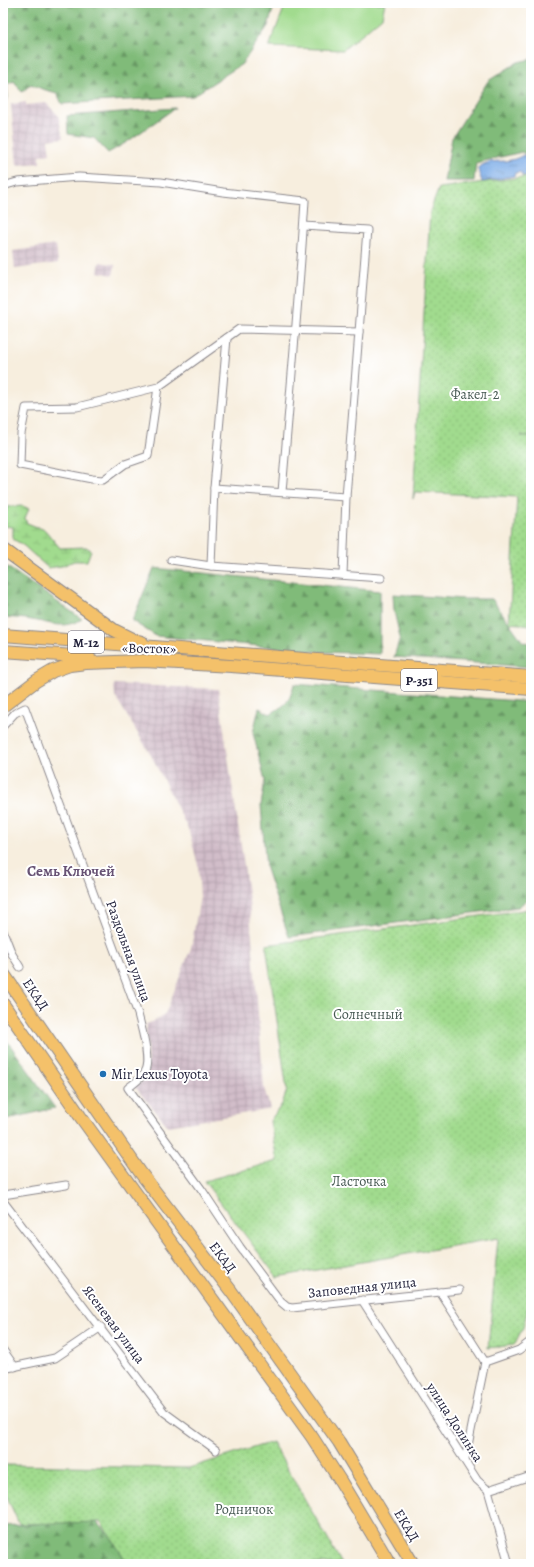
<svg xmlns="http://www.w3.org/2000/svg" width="534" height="1567" viewBox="0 0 534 1567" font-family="Alegreya,serif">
<defs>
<pattern id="industrial-grid" width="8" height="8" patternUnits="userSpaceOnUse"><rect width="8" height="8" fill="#d1bdc9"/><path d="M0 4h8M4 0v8" fill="none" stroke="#b3a2ae"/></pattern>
<pattern id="forest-firs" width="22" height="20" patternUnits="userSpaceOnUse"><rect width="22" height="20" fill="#80bb79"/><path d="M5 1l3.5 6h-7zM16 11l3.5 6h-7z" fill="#689864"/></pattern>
<pattern id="wetland-marsh" width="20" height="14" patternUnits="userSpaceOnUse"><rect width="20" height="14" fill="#a1db8e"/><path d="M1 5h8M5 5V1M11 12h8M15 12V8" fill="none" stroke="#8abc7b"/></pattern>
<pattern id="garden-dots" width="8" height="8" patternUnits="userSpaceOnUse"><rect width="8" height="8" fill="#a1db8e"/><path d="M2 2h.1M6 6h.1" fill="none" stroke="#8abc7b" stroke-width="1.8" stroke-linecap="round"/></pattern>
<pattern id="water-ripples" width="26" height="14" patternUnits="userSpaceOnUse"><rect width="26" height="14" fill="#7cace7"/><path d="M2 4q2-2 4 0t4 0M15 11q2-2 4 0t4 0" fill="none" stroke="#658cbc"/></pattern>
</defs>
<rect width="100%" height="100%" fill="#fff"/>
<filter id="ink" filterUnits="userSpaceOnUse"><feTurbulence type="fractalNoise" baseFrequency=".025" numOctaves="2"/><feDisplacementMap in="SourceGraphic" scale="8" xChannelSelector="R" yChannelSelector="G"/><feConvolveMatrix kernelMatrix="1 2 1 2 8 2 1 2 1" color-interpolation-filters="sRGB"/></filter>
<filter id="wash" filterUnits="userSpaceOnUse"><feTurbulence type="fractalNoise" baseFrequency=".012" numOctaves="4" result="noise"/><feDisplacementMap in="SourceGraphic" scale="16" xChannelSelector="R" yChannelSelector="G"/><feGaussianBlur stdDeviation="0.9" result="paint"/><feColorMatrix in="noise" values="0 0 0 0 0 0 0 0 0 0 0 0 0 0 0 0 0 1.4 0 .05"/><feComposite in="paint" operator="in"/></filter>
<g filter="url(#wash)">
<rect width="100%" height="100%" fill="#f7eede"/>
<!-- industrial -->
<g fill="url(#industrial-grid)">
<path d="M26 102V105L46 103 58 115 63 138 48 140 50 154 40 155V163L17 165 11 104Z"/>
<path d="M56 245 58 263 15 269 13 251Z"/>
<path d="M100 262 115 265 113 275 98 272Z"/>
<path d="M114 684 218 689 249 900 264 1088 270 1108 266 1110 168 1126 135 1087 145 1079 148 1072 146 1024 161 1018 166 1012 191 948 200 897 198 865 189 831 151 755 115 696Z"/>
</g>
<!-- green -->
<path fill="#a1db8e" stroke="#627e64" d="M286 3H385L382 17 343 50 269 47Z"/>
<!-- forest -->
<g fill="url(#forest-firs)" stroke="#516e5a">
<path d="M4 3H275L268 26 242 64 193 96 62 104 57 93 42 89 31 84 22 92 14 81 7 84 8 98 3 105Z"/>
<path d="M531 59V158L522 152 476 163 474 181H444L452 138 488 81 518 62Z"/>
<path d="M175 108 127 142 108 153 94 138 68 134 67 116Z"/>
<path d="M3 564 82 619C63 630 51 623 32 620 22 618 13 618 3 617Z"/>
<path d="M154 568 380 591V654L321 652 156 636 132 621Z"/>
<path d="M393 594 464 599H492L523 642 531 643V667L394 657 400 637 394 611Z"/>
<path d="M294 684 531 702V897L518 907 289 937 266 869 261 805 265 780 253 733 259 708 270 714C287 704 289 703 294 684Z"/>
<path d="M3 1035 55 1108 12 1118 3 1119Z"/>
<path d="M64 1522H96L113 1538 127 1564H3V1526Z"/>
</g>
<!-- wetland -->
<path fill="url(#wetland-marsh)" stroke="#627e64" d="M23 506 29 509 25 518 27 523 45 530 60 548 86 547 91 550 87 561H74L62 566 48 568 24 546 13 539V527L3 526V507Z"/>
<!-- garden -->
<g fill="url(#garden-dots)" stroke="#627e64">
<path d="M531 176V435L521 436 531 437V625L509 623 517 497 415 492 413 499 430 211 439 188Z"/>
<path d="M531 909V1297L523 1328 514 1345 488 1348 498 1238 277 1277 204 1181 277 1161 270 1121 282 1104 287 1090 266 945Z"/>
<path d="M272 1442 342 1564H128L101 1522 19 1524 3 1488V1465L189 1468Z"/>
</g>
<!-- water -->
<path fill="url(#water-ripples)" stroke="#4f6791" d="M523 155 531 157V174L523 176 520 172 515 173 514 176 482 182 478 169C487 158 500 163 511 160 516 159 520 157 523 155Z"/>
</g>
<g filter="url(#ink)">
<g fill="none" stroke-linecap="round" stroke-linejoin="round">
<!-- street casing -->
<g stroke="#8c888c" stroke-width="9">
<g id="street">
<path d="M3 186 17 182 79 177 161 182 223 192 305 201C299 298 290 395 282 492"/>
<path d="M304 226 367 230 346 497 343 575"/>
<path d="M158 387 148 456 125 464 103 480 92 479 20 465 21 434 26 408 77 407 158 387 239 329 359 332"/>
<path d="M214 488 346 497"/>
<path d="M171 560 211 566 381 578"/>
<path d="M211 566 214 488 227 338"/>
<path d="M3 726 15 713 25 708 138 1014C141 1027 152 1061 144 1073 141 1079 133 1084 128 1088L202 1190 240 1247 281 1302 287 1307 292 1308 459 1290"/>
<path d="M3 931 12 954 20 967"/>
<path d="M3 1195 66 1185"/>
<path d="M3 1201 164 1412 216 1450"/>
<path d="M440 1292 485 1362 465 1460"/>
<path d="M362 1300 477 1480 488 1490 509 1564"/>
<path d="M3 1350 15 1367"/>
<path d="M485 1362 519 1350 531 1341"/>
<path d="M3 1369 55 1358 101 1327"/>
<path d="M488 1490 531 1476"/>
</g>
</g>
<!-- highway casing -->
<g stroke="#8c888c" stroke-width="14">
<g id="highway">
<path d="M3 549 114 630 134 640 142 642"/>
<path d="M3 635 531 677"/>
<path d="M3 651 89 657"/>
<path d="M3 706 36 681 53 671 70 665 86 663 144 661 231 666 531 689"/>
<path d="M3 973 140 1172 231 1291 339 1442 413 1564"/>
<path d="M3 1004 80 1116 312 1437 341 1482 390 1564"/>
</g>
</g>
<!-- street -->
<use href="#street" stroke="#fff" stroke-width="7"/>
<!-- highway -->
<use href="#highway" stroke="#f4c16a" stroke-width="12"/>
</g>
</g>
<!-- markers -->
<circle fill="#1f6fb2" stroke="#fff" stroke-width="1.5" cx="103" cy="1074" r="4"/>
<g text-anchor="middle" stroke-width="4" stroke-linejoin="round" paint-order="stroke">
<!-- shield labels -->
<g fill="#fff" stroke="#646476" stroke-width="1">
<rect x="68" y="631" width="36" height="22" rx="3"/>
<rect x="401" y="669" width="36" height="22" rx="3"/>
</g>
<g font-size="13" font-weight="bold" fill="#22223b">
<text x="86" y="647">М-12</text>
<text x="419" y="685">Р-351</text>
</g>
<!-- park labels -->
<g font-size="14" fill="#485a54" stroke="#fff">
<text x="475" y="399">Факел-2</text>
<text x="368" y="1019">Солнечный</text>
<text x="359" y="1186">Ласточка</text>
<text x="244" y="1514">Родничок</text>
</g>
<!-- street labels -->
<g font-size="14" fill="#22223b" stroke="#fff">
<text transform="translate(149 648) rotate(1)" y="5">«Восток»</text>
<text transform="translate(129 951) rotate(70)" y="5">Раздольная улица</text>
<text transform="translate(36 994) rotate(56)" y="5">ЕКАД</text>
<text transform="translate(223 1257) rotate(53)" y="5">ЕКАД</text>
<text transform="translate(362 1287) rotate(-6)" y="5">Заповедная улица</text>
<text transform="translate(114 1324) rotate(53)" y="5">Ясеневая улица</text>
<text transform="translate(455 1422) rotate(57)" y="5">улица Долинка</text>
<text transform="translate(407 1525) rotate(59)" y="5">ЕКАД</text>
</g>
<!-- poi labels -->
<g font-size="14" fill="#22223b" stroke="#fff" text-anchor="start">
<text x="111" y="1079">Mir Lexus Toyota</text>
</g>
<!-- neighbourhood labels -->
<g font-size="15" font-weight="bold" fill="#675274" stroke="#fff">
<text x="71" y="876">Семь Ключей</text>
</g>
</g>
<!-- margin -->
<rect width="534" height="1567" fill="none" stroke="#fff" stroke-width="16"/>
</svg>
